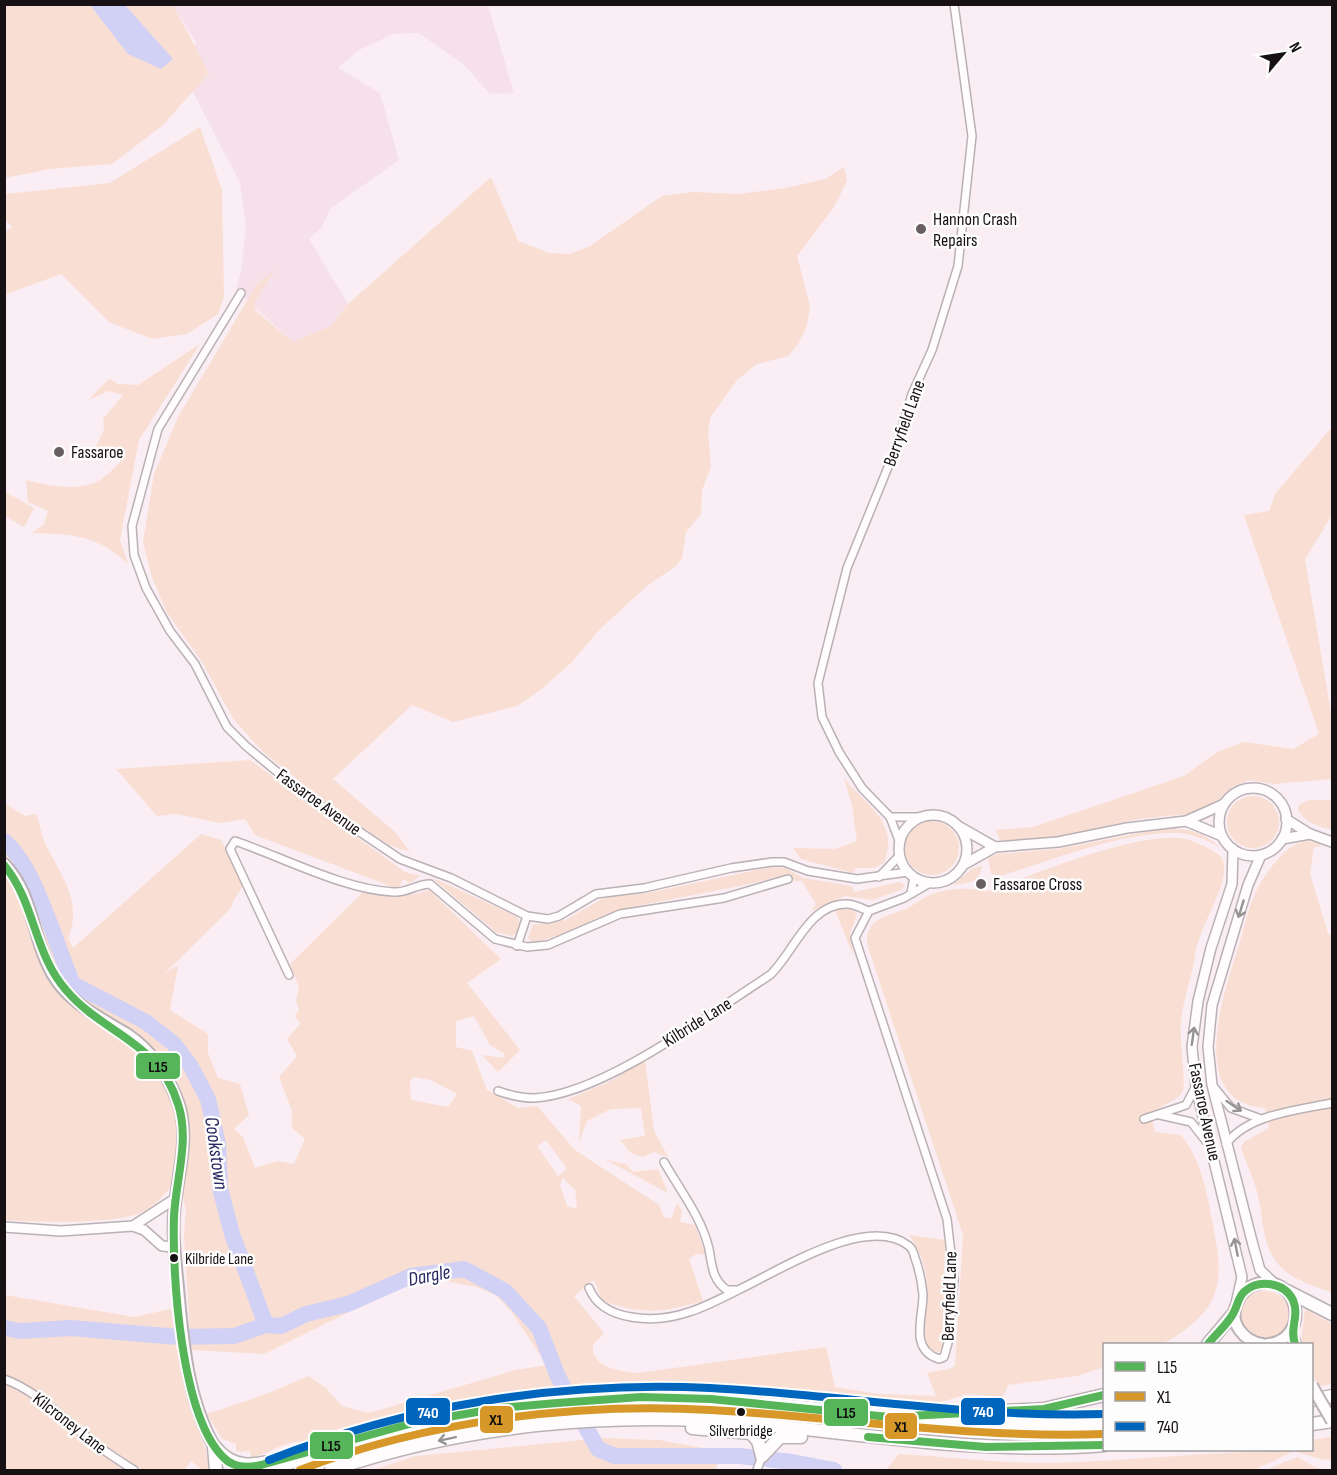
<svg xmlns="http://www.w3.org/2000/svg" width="1337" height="1475" viewBox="0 0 1337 1475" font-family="'Sofia Sans Condensed',sans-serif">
<rect width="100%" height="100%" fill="#faedf3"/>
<!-- built -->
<path fill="#f6e0ea" d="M173 5H488L514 93 490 94 463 64 419 33 393 34 359 50 338 68 380 93 399 160 330 209 322 227 309 239 348 304 331 326 293 342 236 290 241 271 246 227 240 183 181 69 180 58 196 43Z"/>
<!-- green -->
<g fill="#f9dfd3" fill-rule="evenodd">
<path d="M5 5H173L209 73 163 125 112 164 50 169 5 178Z"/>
<path d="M200 127 222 190 224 297 218 314 187 334 152 339 109 322 61 274 7 294 5 299V232L12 227 5 219V194L110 183Z"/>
<path d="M844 167 847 181 834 207 797 256 810 306 807 326 798 344 788 356 757 364 737 380 710 418 708 433 711 467 702 490 701 514 686 532 682 558 676 566 647 586 600 629 572 662 543 688 517 706 453 722 412 705 333 779 396 833 410 852 389 845 330 806 262 751 234 720 202 662 166 611 152 577 143 542 154 474 178 417 257 284 275 270 254 303 255 310 293 342 331 326 348 304 491 177 518 241 549 253 570 254 590 246 662 196 693 192 738 194 785 188 826 179Z"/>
<path d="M200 344 139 440 120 540 128 564C97 535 73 534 32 533L44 524 48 511 28 502 26 480C47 486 80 492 100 480 108 475 115 467 121 461L95 448 104 430 103 419 123 395 109 391 88 400 109 379 119 384 138 385Z"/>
<path d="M1332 427V515L1305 559 1332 719V779L1273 784 1250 780 1233 786 1207 810 1200 813C1175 816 1150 816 1125 822 1084 831 1043 843 1000 840L996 830 1033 827 1184 776 1217 752 1244 742 1293 749 1319 734 1244 515 1269 511 1275 494Z"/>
<path d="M5 492 34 508 24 527 5 516Z"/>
<path d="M250 760 405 872 420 876 410 883 403 879 398 889 255 835 245 819 220 823 177 814 157 816 116 769Z"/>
<path d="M844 778C867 806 900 823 884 863L874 868H856L853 873 801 859 793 848 835 849 857 841 852 805Z"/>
<circle cx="1253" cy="822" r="26"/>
<path d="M1309 800H1332V830C1319 826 1304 823 1298 809L1299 805Z"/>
<path d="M4 803 25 816 36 814C40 823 41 833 44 841 59 873 84 901 68 938L73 948 201 834 221 840 243 882C242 892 233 897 231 908L164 974 178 965 170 1010 208 1034V1053L218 1078 240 1084 249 1115 234 1129 243 1137 255 1168 277 1161 294 1164 305 1139 292 1128V1111L279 1077 297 1056 287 1039 300 1024 295 1016 299 1010 296 1001 299 987 290 964 364 891C388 896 406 898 429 890L501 959 467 983 520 1050 498 1072 482 1055 504 1058 505 1054 490 1045 474 1016 456 1021V1047L472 1051 487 1090 518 1108 537 1106 575 1150 659 1205 664 1217 671 1219 677 1203 682 1211 680 1222 695 1225 706 1255 696 1254 689 1259 703 1301C664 1312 641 1316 602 1300L594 1280 574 1296 604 1333 593 1345C591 1369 622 1371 638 1373L826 1347 835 1387 879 1394 936 1396 927 1373 949 1369 955 1366 963 1235 868 947C862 921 886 916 905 909 913 906 919 900 926 897 941 889 971 886 986 892 1036 874 1127 835 1179 838 1190 839 1203 845 1213 851 1218 854 1223 857 1224 864 1227 889 1199 926 1195 955 1192 977 1183 999 1181 1022 1179 1040 1186 1077 1183 1090 1180 1101 1159 1105 1151 1114L1155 1132 1181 1135C1201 1160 1206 1189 1212 1220 1220 1262 1228 1295 1191 1325 1182 1332 1171 1341 1160 1344 1144 1349 1121 1344 1104 1344V1367L1077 1376 1008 1385 1003 1397 968 1394 938 1403 912 1405C821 1397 732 1385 640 1385 558 1385 477 1402 397 1418L395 1415 303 1442C283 1440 270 1455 251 1457L250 1451 236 1452V1444L222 1439 207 1414 269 1393 308 1376 326 1388 342 1406 369 1413 516 1370 547 1365 513 1314 496 1295 476 1287 441 1280 404 1285 264 1354 191 1350 184 1234 186 1211 179 1177C168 1190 158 1204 142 1212 116 1225 36 1222 5 1220ZM415 1077 431 1080 457 1094 448 1107 411 1100 410 1080ZM546 1140 567 1169 558 1176 537 1146ZM563 1178 575 1190 577 1209 567 1206 560 1185Z"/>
<circle cx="932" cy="848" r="27"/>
<path d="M1166 828C1188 828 1205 833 1221 848 1207 840 1190 832 1173 833 1118 833 1053 860 1000 876L991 874 988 858 997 854 1058 849Z"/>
<path d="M1309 841 1320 844 1319 847H1314L1310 874 1328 933 1332 936V1293C1316 1286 1297 1282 1283 1269 1259 1247 1265 1216 1256 1188 1252 1175 1246 1162 1241 1149L1244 1142 1269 1128 1265 1108C1185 1103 1224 991 1239 945 1246 921 1251 894 1267 873 1277 859 1292 841 1309 841Z"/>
<path d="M982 866C980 883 967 883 953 885L973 868Z"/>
<path d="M771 867 785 868 803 878 851 886 855 892 899 882 905 885 901 890 872 900 845 896 811 911 816 904 801 880 797 882 786 875C732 889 677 897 623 909 591 917 566 937 532 942L528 938 533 925 566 920 600 900 615 896 643 894Z"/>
<path d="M431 877 516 916 520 922 517 932 512 936 496 932Z"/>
<path d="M845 908 853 910 857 914 850 934 853 955 835 910Z"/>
<path d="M645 1060 654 1131 668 1157 654 1152 643 1157 631 1153 620 1140 645 1136 641 1108 611 1109 587 1121 579 1142 581 1106 568 1099 609 1082Z"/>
<path d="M606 1160 626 1164 633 1172 658 1169 668 1193Z"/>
<path d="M909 1235 945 1240 943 1349 937 1353 926 1347C921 1336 924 1327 925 1315 929 1284 928 1261 909 1235Z"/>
<circle cx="1265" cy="1315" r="24"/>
<path d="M5 1295 134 1317 171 1309C176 1343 180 1377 190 1409 196 1430 210 1448 208 1470H199L200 1468 191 1461 185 1470H142L43 1405 128 1470H5Z"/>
<path d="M1305 1309 1332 1324V1384L1319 1386 1312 1375V1344L1301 1343Z"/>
<path d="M1329 1437 1332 1439V1459L1324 1460 1294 1451 1254 1470H886L899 1454C948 1457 997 1463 1046 1463 1135 1461 1223 1450 1312 1450V1440Z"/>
<path d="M603 1438 659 1440 720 1451 716 1470H373L416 1456Z"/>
<path d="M1298 1457 1316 1468 1328 1470H1265Z"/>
</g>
<!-- water -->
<path fill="#d1d0f5" d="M90 5H125L173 59 161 69 128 54Z"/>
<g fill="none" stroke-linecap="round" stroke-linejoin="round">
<!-- river -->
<g stroke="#d1d0f5" stroke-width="16">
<path d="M4 841C36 867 55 944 73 984L146 1022 174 1044 190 1065 208 1099 218 1144 220 1188 232 1234 266 1325"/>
<path d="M4 1328 20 1331 71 1328 179 1337 234 1336 266 1325 281 1326 306 1314 348 1304 411 1276 464 1269 505 1291 539 1328 558 1377 598 1449 615 1456H740L792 1462 834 1470"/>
</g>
<!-- minor casing -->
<g stroke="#bab1b5" stroke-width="10">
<g id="minor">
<path d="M241 293 158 429 132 526 134 555 146 588 170 631 195 664 227 727 246 746 305 795 400 859 451 878 527 916 548 919 559 916 596 894 644 888 731 868 772 862H784L808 871 857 879 908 872"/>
<path d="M890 817H921"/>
<path d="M900 843 890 817 862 788 839 752 822 717 818 683 847 568 895 450 912 394 932 350 958 266 972 136 954 4"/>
<path d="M879 877 900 855"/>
<path d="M911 893 914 877"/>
<path d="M517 946 527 916"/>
<path d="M289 975 230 849 235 841C282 857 345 890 394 892 407 893 417 884 430 884L495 939 527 947 548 945 620 914 724 898 788 879"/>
<path d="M1213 1086 1231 1108 1261 1119"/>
<path d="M498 1091C509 1095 521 1098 534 1098 602 1095 711 1013 770 975 793 954 809 903 847 904 854 904 863 909 869 911"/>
<path d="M1160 1115 1191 1122 1209 1145"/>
<path d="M1144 1119 1186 1105 1196 1086"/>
<path d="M1226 1144C1248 1114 1299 1110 1332 1103"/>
<path d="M664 1162C680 1190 702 1218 709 1249 712 1265 712 1280 727 1290H738C779 1271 867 1213 909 1246 913 1249 914 1254 915 1258 919 1269 922 1283 923 1295 923 1317 909 1350 939 1359L944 1357 948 1343 954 1280 947 1219 855 938 869 911 904 898 930 883"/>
<path d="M589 1288C603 1323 657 1323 689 1312 705 1307 720 1299 736 1291"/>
<path d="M4 1379C37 1391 61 1417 88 1438 102 1450 118 1460 134 1470"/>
<path d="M757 1470 762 1456"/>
</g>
</g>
<!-- tertiary casing -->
<g stroke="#bab1b5" stroke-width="12">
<g id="tertiary">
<circle cx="1253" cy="822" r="34"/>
<circle cx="933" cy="849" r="34"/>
<path d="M1286 819 1310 834 1332 842"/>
<path d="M1186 821 1222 836"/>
<path d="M958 826 995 847"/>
<path d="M1282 839 1310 834"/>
<path d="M1233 849 1232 884 1211 948 1198 1001 1192 1047 1196 1087 1242 1277 1237 1299"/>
<path d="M1261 855 1248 885 1212 1005 1208 1047 1212 1085 1253 1245 1260 1270 1275 1284"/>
<path d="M963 865 995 847 1058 842 1127 828 1186 821 1224 804"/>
<path d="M133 1226 176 1198"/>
<path d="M4 1227 61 1231 133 1226 144 1230 162 1246 174 1247"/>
</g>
</g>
<!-- secondary casing -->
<g stroke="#bab1b5" stroke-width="14">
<g id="secondary">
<path d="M4 864C34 894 32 939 53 975 69 1003 101 1018 127 1034 151 1050 168 1076 178 1102 191 1138 176 1179 174 1215 172 1239 176 1264 178 1288 183 1342 187 1398 214 1446"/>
<path d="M1291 1332 1295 1344"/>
<path d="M1262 1344C1244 1341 1228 1323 1237 1303 1241 1292 1250 1285 1261 1283 1302 1278 1309 1340 1268 1344"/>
</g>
</g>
<!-- trunk casing -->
<g stroke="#bab1b5" stroke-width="15">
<g id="trunk">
<path d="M1208 1344 1234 1313"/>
<path d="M928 1415 1044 1409 1104 1395"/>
<path d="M1312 1424 1332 1421"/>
<path d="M692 1428 751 1433 758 1441 762 1456"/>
<path d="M214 1446C237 1475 261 1463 293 1456"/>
<path d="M214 1447 216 1470"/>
<path d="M762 1456 780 1437H801"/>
<path d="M273 1470 326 1448 413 1423 500 1408 641 1397 711 1399 898 1416"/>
<path d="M331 1470C463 1425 608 1411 747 1423 866 1434 985 1455 1104 1445"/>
</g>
</g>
<!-- motorway casing -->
<g stroke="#bab1b5" stroke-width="15">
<g id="motorway">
<path d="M1287 1291 1332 1314"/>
<path d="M1312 1400 1332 1396"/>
<path d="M889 1417 1016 1424H1104"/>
</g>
</g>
<!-- minor -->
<use href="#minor" stroke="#fefcfd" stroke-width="7"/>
<!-- tertiary -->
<use href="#tertiary" stroke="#fefcfd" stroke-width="9"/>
<!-- secondary -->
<use href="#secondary" stroke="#fefcfd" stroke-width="10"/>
<!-- trunk -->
<use href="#trunk" stroke="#fefcfd" stroke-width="12"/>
<!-- motorway -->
<use href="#motorway" stroke="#fefcfd" stroke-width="12"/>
<!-- secondary-bridge casing -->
<g stroke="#bab1b5" stroke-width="14" stroke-linecap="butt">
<path id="secondary-bridge" d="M1312 1386 1332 1421"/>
</g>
<!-- secondary-bridge -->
<use href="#secondary-bridge" stroke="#fefcfd" stroke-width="10"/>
<!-- bus-1 casing -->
<g stroke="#fdfdfd" stroke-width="12">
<g id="bus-1">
<path d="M4 865C35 902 34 954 66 990 103 1034 159 1041 178 1104 190 1140 176 1179 174 1216 172 1275 181 1415 223 1457 233 1468 248 1468 261 1465L413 1423 500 1408 557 1403 641 1397 711 1399 889 1417 1044 1409 1104 1395"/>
<path d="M1208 1344C1216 1334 1229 1323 1234 1312 1238 1304 1238 1297 1245 1291 1259 1279 1284 1282 1293 1300 1300 1317 1289 1327 1295 1344"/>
<path d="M868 1437 986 1447 1104 1445"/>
</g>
</g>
<!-- bus-2 casing -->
<g stroke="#fdfdfd" stroke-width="12">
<path id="bus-2" d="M300 1470C426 1421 576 1402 711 1410 843 1417 972 1439 1104 1434"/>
</g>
<!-- bus-3 casing -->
<g stroke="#fdfdfd" stroke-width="12">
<path id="bus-3" d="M269 1460C409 1405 560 1381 710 1388 842 1395 971 1418 1104 1414"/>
</g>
<!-- bus-1 -->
<use href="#bus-1" stroke="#56b559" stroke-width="8"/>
<!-- bus-2 -->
<use href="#bus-2" stroke="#d79729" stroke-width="8"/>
<!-- bus-3 -->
<use href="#bus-3" stroke="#0065bd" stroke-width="8"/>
</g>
<!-- one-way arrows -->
<defs><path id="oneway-shaft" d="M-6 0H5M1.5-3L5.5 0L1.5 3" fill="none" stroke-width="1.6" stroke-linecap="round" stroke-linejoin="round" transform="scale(1.5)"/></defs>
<g stroke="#969294">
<use href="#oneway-shaft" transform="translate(1241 909) rotate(107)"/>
<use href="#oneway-shaft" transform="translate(1193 1036) rotate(-82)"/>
<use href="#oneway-shaft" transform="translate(1234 1106) rotate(34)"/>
<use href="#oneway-shaft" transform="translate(1236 1247) rotate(-101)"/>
<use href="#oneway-shaft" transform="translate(447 1439) rotate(168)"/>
</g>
<!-- markers -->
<g fill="#675e62" stroke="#fdfdfd" stroke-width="2">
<circle cx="921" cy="229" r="6"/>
<circle cx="59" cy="452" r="6"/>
<circle cx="981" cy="884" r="6"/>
</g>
<g fill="#181114" stroke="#fdfdfd" stroke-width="2">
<circle cx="174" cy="1258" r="5"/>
<circle cx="741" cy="1412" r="5"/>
</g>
<g text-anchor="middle" stroke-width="5" stroke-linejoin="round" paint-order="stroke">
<!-- bus labels -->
<g font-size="16" fill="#181114" stroke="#fdfdfd" text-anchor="start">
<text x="185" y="1264">Kilbride Lane</text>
<text x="741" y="1436" text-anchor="middle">Silverbridge</text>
</g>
<!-- poi labels -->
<g font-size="18" fill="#181114" stroke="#fdfdfd" text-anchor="start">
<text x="933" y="225">Hannon Crash<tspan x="933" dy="21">Repairs</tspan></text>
<text x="71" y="458">Fassaroe</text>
<text x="993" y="890">Fassaroe Cross</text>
</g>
<!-- street labels -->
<g font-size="18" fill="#181114" stroke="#fdfdfd">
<text transform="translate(904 423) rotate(-70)" y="6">Berryfield Lane</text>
<text transform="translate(319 802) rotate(36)" y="6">Fassaroe Avenue</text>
<text transform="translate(697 1022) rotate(-32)" y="6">Kilbride Lane</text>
<text transform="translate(1205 1112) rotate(78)" y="6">Fassaroe Avenue</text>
<text transform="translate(949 1296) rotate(-88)" y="6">Berryfield Lane</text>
<text transform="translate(70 1423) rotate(38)" y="6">Kilcroney Lane</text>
</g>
<!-- water labels -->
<g font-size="20" font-style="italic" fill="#292661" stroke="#fdfdfd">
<text transform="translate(217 1153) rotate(82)" y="7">Cookstown</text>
<text transform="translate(429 1275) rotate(-11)" y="7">Dargle</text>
</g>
</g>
<g stroke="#fdfdfd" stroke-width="2">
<rect x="135" y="1052" width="46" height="28" rx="6" fill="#56b559"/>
<rect x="960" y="1397" width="46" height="29" rx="6" fill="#0065bd"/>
<rect x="405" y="1397" width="46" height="29" rx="6" fill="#0065bd"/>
<rect x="823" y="1398" width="46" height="29" rx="6" fill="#56b559"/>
<rect x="479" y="1405" width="35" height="29" rx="6" fill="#d79729"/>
<rect x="884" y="1412" width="34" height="28" rx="6" fill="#d79729"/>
<rect x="309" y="1431" width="45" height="29" rx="6" fill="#56b559"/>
</g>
<g font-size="16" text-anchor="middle" font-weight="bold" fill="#fff">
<text x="983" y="1417">740</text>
<text x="428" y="1418">740</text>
</g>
<g font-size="16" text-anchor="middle" font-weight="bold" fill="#111">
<text x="158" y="1072">L15</text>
<text x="846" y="1418">L15</text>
<text x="496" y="1425">X1</text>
<text x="901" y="1432">X1</text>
<text x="331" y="1451">L15</text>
</g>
<!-- border -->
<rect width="1337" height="1475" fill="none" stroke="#181114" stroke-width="12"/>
<!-- legend -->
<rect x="1103" y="1343" width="210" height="108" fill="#fdfdfd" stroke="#a19fa0" stroke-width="1.5"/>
<rect x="1115" y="1362" width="30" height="9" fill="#56b559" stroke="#a19fa0" stroke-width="1.5"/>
<text x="1157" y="1373" font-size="18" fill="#181114">L15</text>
<rect x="1115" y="1392" width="30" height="9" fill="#d79729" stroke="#a19fa0" stroke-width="1.5"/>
<text x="1157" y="1403" font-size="18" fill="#181114">X1</text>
<rect x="1115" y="1422" width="30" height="9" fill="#0065bd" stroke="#a19fa0" stroke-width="1.5"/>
<text x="1157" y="1433" font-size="18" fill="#181114">740</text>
<!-- north arrow -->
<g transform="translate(1283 54) rotate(61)" stroke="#fdfdfd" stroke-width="4.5" paint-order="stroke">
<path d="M0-4.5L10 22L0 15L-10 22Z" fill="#181114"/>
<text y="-9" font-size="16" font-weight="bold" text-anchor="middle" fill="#181114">N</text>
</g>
</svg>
